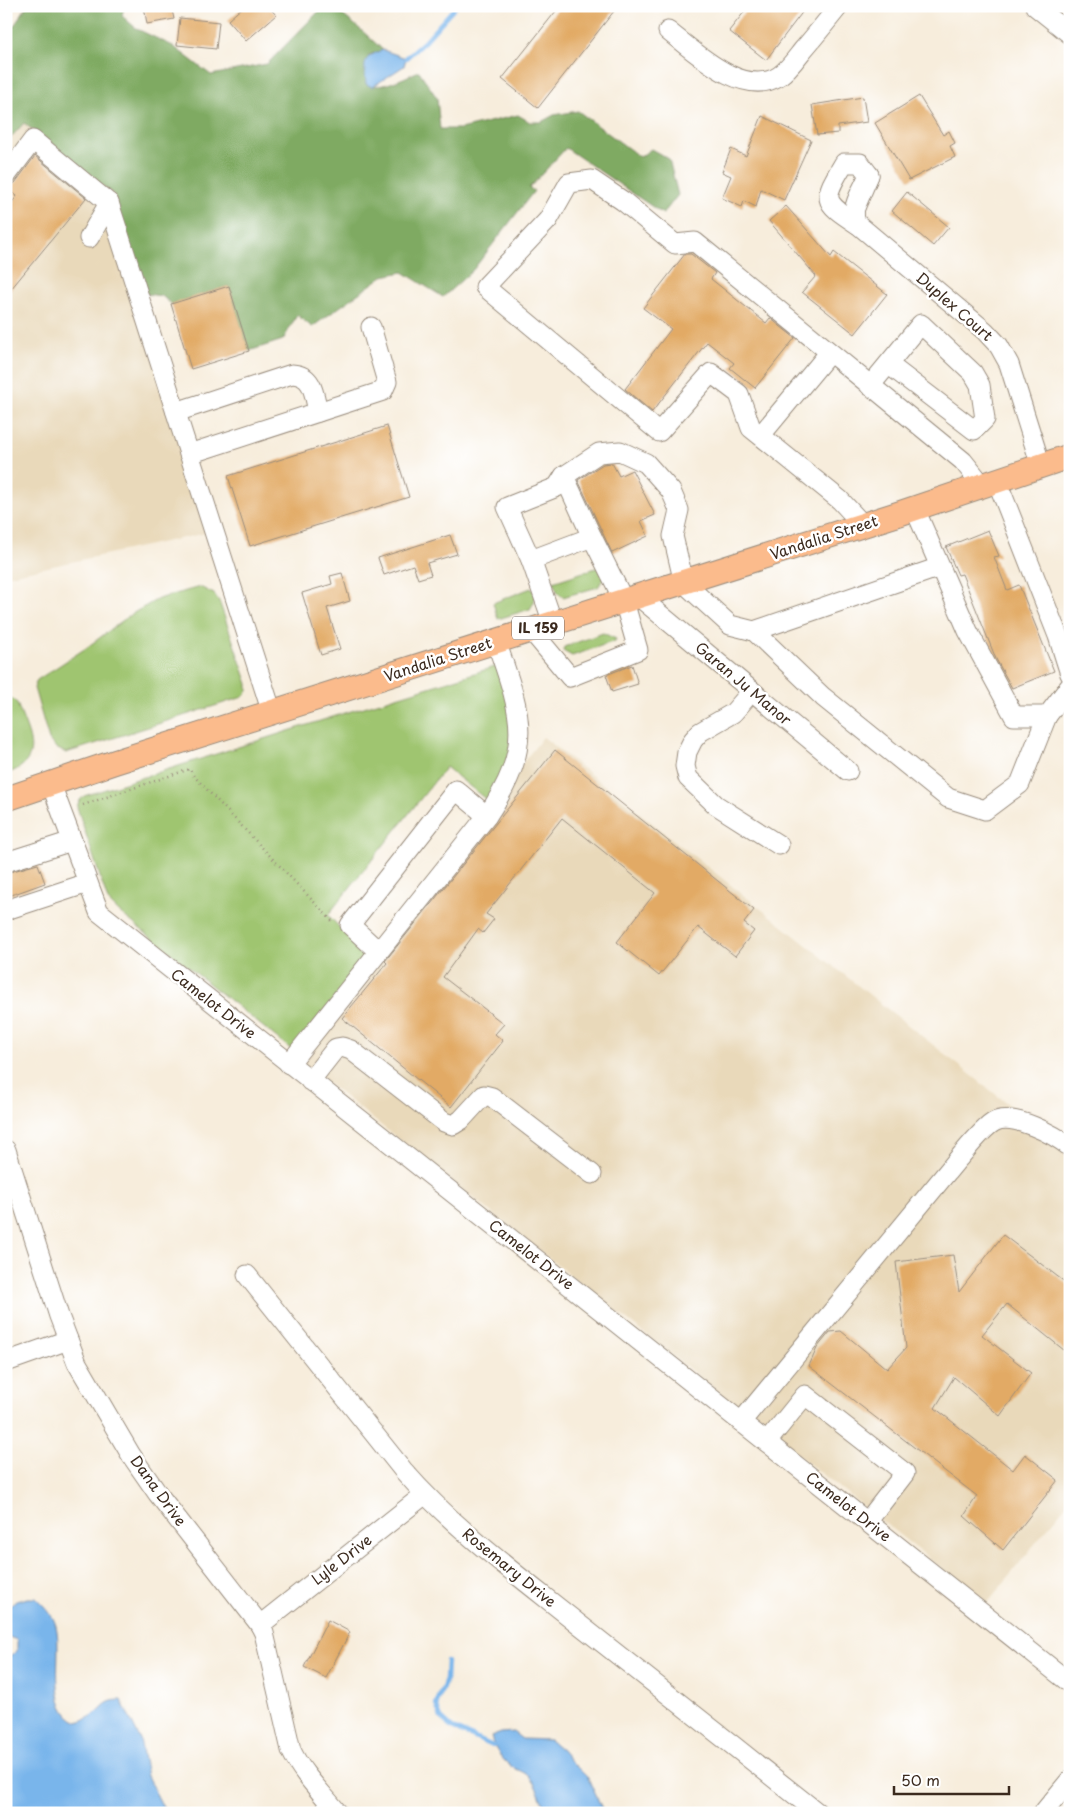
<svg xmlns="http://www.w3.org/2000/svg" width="1076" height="1819" viewBox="0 0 1076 1819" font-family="'Playpen Sans',sans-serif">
<rect width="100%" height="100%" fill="#fff"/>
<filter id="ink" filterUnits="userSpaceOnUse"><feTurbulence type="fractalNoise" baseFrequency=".02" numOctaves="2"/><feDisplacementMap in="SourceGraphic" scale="10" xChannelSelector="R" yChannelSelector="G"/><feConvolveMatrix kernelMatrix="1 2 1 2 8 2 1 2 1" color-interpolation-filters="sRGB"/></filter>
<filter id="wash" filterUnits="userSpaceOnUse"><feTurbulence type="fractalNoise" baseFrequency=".0096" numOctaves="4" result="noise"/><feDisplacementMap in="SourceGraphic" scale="20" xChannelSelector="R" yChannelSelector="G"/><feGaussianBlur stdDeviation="1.12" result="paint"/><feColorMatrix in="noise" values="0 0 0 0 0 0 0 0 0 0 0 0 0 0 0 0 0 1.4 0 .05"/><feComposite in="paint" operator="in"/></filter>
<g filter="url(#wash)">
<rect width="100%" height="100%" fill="#f7eddc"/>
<!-- built -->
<g fill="#e9d9ba">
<path d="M24 123 114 195 206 533 6 576V143Z"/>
<path d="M543 737 1070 1153V1500L987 1604 292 1055Z"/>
</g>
<!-- green -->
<g fill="#9fc56f" stroke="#6d7846">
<path d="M602 566 604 578 598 587 563 597 558 593 553 582Z"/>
<path d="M200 587 214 594 219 601 248 684V691L243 697 66 753 56 748 49 740 34 688 37 680 86 648 130 615 158 599Z"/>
<path d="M531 588 535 593 534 602 530 609 498 619 493 603Z"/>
<path d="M603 633 616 639 615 641 572 656 563 651 564 647Z"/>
<path d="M504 664 520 725 494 806 446 767 328 915 370 960 297 1054 118 911 108 901 77 807 79 801 84 796 364 707Z"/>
<path d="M6 698 13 699 17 703C27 733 47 760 6 774Z"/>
</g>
<!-- forest -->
<path fill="#7faa62" stroke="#5d6a40" d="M27 6H124L122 16 137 29 173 46 211 75 267 64 324 6C337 6 372 40 383 50L369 55 366 84C380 91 405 77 419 71L437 98 440 129H460L518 115 530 122H541L554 115 578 111 640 157 651 149 669 159 678 195 663 214 566 148 529 188 534 191 473 270 443 297 403 272 383 276 312 327 297 315 283 340 249 351 229 286 171 304 162 296 138 293 114 195 24 123 6 143V38Z"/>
<!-- water -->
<g fill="#79b5eb" stroke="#5a7084">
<path d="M383 50 406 58 404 66 372 87 366 84C365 63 360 58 383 50Z"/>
<path d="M28 1598H36C44 1606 53 1614 56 1626 63 1654 46 1709 78 1722 83 1720 89 1718 93 1715 105 1707 104 1700 121 1700L140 1739 147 1776 166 1813H6V1659L17 1651V1640L6 1636V1610L16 1601Z"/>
<path d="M513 1732 522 1739 550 1740 562 1750 570 1760 588 1778 604 1813H547C541 1802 539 1788 530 1778 525 1772 520 1771 514 1768 503 1762 494 1749 491 1737L501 1733Z"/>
</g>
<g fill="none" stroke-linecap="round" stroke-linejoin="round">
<!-- stream -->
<g stroke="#79b5eb" stroke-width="4.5">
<path d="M406 58 425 41 456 6"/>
<path d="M447 1661 446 1680 436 1705 441 1718 452 1728 493 1746"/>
</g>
</g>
<g id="blocks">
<!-- building -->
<g fill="#e2aa65">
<path d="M144 6H171L174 19 147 24Z"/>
<path d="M244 6H268L276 15 246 41 228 20Z"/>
<path d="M560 6H618L538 108 502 79Z"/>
<path d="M749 6H807L766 60 729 31Z"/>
<path d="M180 18 219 22 216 49 177 45Z"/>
<path d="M919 96 943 135 949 131 955 143 950 146 955 157 909 180 875 123Z"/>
<path d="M863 97 867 122 838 126V133L817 135 812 105Z"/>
<path d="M762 116 811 140 784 200 761 189 756 207 744 201 742 207 722 198 731 176 722 172 731 149 746 156Z"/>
<path d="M35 156 86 198 6 295V210L17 196 6 187 15 183Z"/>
<path d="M907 192 949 227 933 246 892 211Z"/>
<path d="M786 206 831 257 834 252 887 294 855 334 802 292 816 276 769 221Z"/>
<path d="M685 254H691L715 273 711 279 766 323 770 318 795 338 755 388 730 368 734 363 707 342 652 412 625 389 671 329 643 308Z"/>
<path d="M229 286 249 351 191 369 171 304Z"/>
<path d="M387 426 409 497 250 546 228 476Z"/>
<path d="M612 463 619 476 632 470 655 515 641 521 648 536 612 553 578 480 603 464Z"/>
<path d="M988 530 999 556 994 557 1007 590 1019 585 1054 671 1012 688 996 659 962 574 958 575 946 547Z"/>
<path d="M450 535 457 554 427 563 431 575 418 579 413 565 384 575 378 558Z"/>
<path d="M342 573 350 601 327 608 340 649 321 655 302 593 332 584 330 576Z"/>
<path d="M632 665 638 684 612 692 606 675Z"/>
<path d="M555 750 754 910 744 923 754 931 735 956 698 927 659 976 617 942 655 893 562 818 486 914 494 919 483 933 478 929 443 977 504 1024 495 1034 503 1041 451 1107 342 1018 387 963 385 961Z"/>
<path d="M38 864 45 883 6 897V873Z"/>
<path d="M1003 1235 1070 1286V1355L1007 1304 982 1335 1031 1373 1000 1416 954 1377 935 1408 1013 1470 1025 1454 1058 1480 1003 1550 964 1516 977 1496 809 1366 817 1348 830 1332 841 1331 887 1369 906 1348 896 1262 953 1255 959 1292Z"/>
<path d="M328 1620 350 1632 326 1678 304 1667Z"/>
</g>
</g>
</g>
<g filter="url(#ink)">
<use href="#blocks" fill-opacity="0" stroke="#998c7d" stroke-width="1"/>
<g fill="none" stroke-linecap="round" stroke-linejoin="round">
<!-- minor casing -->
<g stroke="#998c7d" stroke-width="21">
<g id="minor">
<path d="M1035 6 1070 34"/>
<path d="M668 31C694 51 743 99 779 76 788 70 795 60 802 51 815 36 827 21 839 6"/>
<path d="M844 163H860L869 175C863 189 848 210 857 224 822 201 822 200 844 163Z"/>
<path d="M869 175 854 210 855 222 985 331 999 346 1009 364 1041 466"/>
<path d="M6 176 33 140 109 203 89 238"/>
<path d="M109 203 272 713"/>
<path d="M870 386 921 324 973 373 980 385 985 419 974 430 888 364"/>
<path d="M176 412 292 374C314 375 314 395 318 412"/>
<path d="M761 435 829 353"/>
<path d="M189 454 383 391 387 382 371 327"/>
<path d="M564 476 592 537"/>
<path d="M997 481 1058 636 1070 674"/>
<path d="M915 509 968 631 1014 716H1047L1070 686"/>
<path d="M863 525 840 500 751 428 739 394 711 373 659 432 485 287 548 220 569 183 592 180 623 201 675 244 695 242 963 461 983 486"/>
<path d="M638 596 848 771"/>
<path d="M553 623 531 560 507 507 557 487 564 476 599 453 620 451 646 463 671 491 679 510 673 536 684 583 730 625 754 631 940 567"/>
<path d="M531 630 570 677 638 650 624 601 592 537 531 560"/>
<path d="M754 631 823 697 948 798 985 810 1020 784 1047 716"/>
<path d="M752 691 733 713 700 732 693 740 687 752 685 766 688 778 716 805 779 845"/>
<path d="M51 784 99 912 1070 1683"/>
<path d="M6 862 72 841"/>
<path d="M6 910 88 883"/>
<path d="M378 951 350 925 456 790 487 816"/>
<path d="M289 1064 487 816C534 746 522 716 496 641"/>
<path d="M310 1081 336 1048 342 1047 351 1050 444 1122 453 1125 461 1120 484 1095 492 1097 592 1174"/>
<path d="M6 1150 59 1316 77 1363 131 1455 158 1494 260 1625 264 1633 291 1750C302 1774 322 1793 338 1813"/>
<path d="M247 1275 403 1470C454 1529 519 1576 580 1625 659 1687 739 1750 818 1813"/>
<path d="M6 1362 68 1340"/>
<path d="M741 1422 958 1159C967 1149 983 1128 994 1122 1013 1112 1055 1135 1070 1147"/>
<path d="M767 1442 805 1395 905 1473 867 1522"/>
<path d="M260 1625 424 1495"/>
<path d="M1043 1813 1070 1780"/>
</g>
</g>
<!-- major casing -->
<g stroke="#998c7d" stroke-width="26">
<path id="major" d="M6 799 115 762 901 513 1070 456"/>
</g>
<!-- path -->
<path stroke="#998c7d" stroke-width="2.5" stroke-dasharray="1 4" stroke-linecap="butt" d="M83 805 190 769 192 774 334 923"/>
<!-- minor -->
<use href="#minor" stroke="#fff" stroke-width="19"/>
<!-- major -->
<use href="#major" stroke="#fbbb8c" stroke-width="24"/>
</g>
</g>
<g text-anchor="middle" stroke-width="5" stroke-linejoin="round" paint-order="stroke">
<!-- shield labels -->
<rect fill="#fff" stroke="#766a62" stroke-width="1" x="512" y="616.5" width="52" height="23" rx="4"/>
<g font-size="14" font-weight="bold" fill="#3b2a1e">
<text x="538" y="633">IL 159</text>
</g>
<!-- street labels -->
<g font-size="15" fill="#3b2a1e" stroke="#fff">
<text transform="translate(954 307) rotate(41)" y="5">Duplex Court</text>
<text transform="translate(824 538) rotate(-18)" y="5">Vandalia Street</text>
<text transform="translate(438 660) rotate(-18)" y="5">Vandalia Street</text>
<text transform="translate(743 684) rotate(40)" y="5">Garan Ju Manor</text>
<text transform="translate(213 1004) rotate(38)" y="5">Camelot Drive</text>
<text transform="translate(531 1255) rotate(38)" y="5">Camelot Drive</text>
<text transform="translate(158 1491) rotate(54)" y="5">Dana Drive</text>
<text transform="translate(848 1507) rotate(38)" y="5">Camelot Drive</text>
<text transform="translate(342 1560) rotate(-38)" y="5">Lyle Drive</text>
<text transform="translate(509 1568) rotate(39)" y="5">Rosemary Drive</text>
</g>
</g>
<!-- margin -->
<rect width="1076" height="1819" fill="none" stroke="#fff" stroke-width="25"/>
<!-- scale -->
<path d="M894 1786v8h115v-8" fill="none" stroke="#3b2a1e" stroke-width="2.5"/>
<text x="901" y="1786" font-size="15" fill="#3b2a1e" stroke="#ffffff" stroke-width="4" paint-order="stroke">50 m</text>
</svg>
